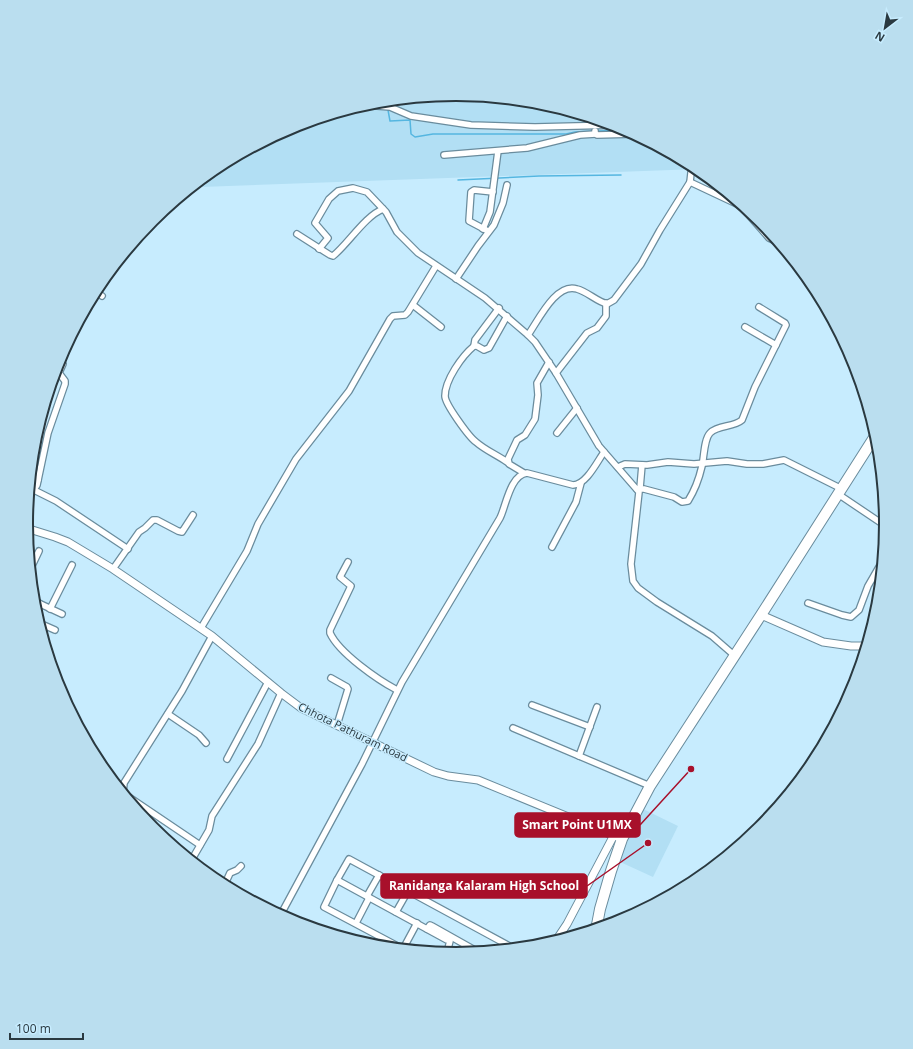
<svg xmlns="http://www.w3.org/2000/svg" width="913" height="1049" viewBox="0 0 913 1049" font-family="'Open Sans',sans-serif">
<rect width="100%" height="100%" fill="#c7ecfe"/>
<!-- built -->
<g fill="#b2dff4">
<path d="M457 94 541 102 621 127 698 169 201 187V180L218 166 292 127 373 102Z"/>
<path d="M643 809 678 826 653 877 618 861Z"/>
</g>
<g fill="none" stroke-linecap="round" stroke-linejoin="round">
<!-- stream -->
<g stroke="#55b6e0" stroke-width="1.5">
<path d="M388 110 390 121 410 120 411 134 415 137 433 134H566L575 132 593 131"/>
<path d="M597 131 627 130"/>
<path d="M458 180 539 176 621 175"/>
</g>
<!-- minor casing -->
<g stroke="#6a8c9d" stroke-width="8">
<g id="minor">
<path d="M364 105 390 107 411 116 471 125 535 127 617 125"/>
<path d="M595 131V133L597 135 635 134"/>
<path d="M444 155 527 148 580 135 596 134"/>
<path d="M690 182 741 206 769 238 780 243"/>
<path d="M483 229 490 212 498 151"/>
<path d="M486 230 469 221 471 192 474 190 493 192"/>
<path d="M297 234 330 255 333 256C348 244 365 216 383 209"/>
<path d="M319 249 328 238 315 223 329 199 338 191 353 188 367 192 386 212 397 232 418 253 485 298 528 335C538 321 556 282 577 289 588 292 596 301 607 304L614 300 641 264 660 230 690 182 692 164"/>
<path d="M456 279 478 246 494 225 503 203 507 185"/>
<path d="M95 291 102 296"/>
<path d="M413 305 441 327"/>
<path d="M507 316 489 348 484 350 477 346H474C462 356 445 380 445 396 445 404 469 437 476 442 485 450 497 455 507 462"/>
<path d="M745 327 776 345"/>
<path d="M528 335 535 342 556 373 599 446 639 492 631 564 633 581 638 588 657 602 712 636 735 656"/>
<path d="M474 346 475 340 499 308"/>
<path d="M556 373 587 333 597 328 606 316V303"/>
<path d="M557 433 577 408"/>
<path d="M618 467 625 464 647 465 668 462 694 464 727 461 747 464H763L784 460 842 489"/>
<path d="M524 473 509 464 508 459 517 440 525 435 535 419 538 395 537 383 549 362"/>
<path d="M31 478 38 480"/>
<path d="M640 488 642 465"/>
<path d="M637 489H644L674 497 682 502 688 501C695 490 699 479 702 466 704 458 704 439 710 433 719 424 733 428 742 420L755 387 786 325 785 323 759 307"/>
<path d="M34 490 56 501 128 549"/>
<path d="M838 494 887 527"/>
<path d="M28 499 37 485 48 433 65 384V381L59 373 63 364 59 359"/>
<path d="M552 547 576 502 581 483"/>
<path d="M348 562 340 577 351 586 330 630V633C339 653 378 680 397 690"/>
<path d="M113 569 139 532 145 528 153 520H157L178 531 182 532 193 515"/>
<path d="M30 570 39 551"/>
<path d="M34 601 62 614"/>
<path d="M808 603 842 615 851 617 859 610 868 586 883 560"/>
<path d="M50 609 72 565"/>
<path d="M35 611 39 603"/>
<path d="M39 623 55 630"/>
<path d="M201 628 247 551 258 524 296 459 349 391 390 319 393 316 405 315 408 312 436 266"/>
<path d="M331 678 347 687 348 689 337 725"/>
<path d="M532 705 590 727"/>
<path d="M168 714 199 735 206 743"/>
<path d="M513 728 650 786"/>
<path d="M579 756 597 707"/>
<path d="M227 759 268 682"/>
<path d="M123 793 124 783 182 691 212 636"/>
<path d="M123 793 200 845"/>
<path d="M191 861 209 830 212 816 258 744 281 693"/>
<path d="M337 880 324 907 405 950"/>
<path d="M224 886 230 873 237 870 241 866"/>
<path d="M229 888 280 915"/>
<path d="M367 896 379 875"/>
<path d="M396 912 408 891"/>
<path d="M280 916 362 764 402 682 500 518C506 506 510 475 527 473L573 485C586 485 597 462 604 452"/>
<path d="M356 923 369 898"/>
<path d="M427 929 430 925 432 926 480 953"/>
<path d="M403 949 417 923"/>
<path d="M450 954 447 952 450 941 447 940 337 880 349 859 515 949"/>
</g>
</g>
<!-- tertiary casing -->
<g stroke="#6a8c9d" stroke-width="9">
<g id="tertiary">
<path d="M26 528 55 537 68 542 113 569 212 636 281 693 301 708 434 772 448 776 478 780 622 839"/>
<path d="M761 615 823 642 851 646H867"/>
<path d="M555 942 567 924 614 835"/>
</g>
</g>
<!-- trunk casing -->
<g stroke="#6a8c9d" stroke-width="12">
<path id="trunk" d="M596 930 600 909 611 871 622 839 650 786 761 615 877 433"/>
</g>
<!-- minor -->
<use href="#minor" stroke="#fff" stroke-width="5.5"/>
<!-- tertiary -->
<use href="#tertiary" stroke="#fff" stroke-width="7"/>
<!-- trunk -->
<use href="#trunk" stroke="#fff" stroke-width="10"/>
</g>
<g text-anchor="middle" stroke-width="3" stroke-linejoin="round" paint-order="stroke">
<!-- street labels -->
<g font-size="11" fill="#2a3940" stroke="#c7ecfe">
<text transform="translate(353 732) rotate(26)" y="4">Chhota Pathuram Road</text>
</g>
</g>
<!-- crop -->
<path d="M0 0H913V1049H0ZM33 524a423 423 0 1 1 846 0a423 423 0 1 1-846 0Z" fill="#badeef" fill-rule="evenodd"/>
<path fill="none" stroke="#2a3940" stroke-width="2" d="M33 524a423 423 0 1 1 846 0a423 423 0 1 1-846 0Z"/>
<!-- callouts -->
<path fill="none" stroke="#a8102b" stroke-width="1.5" d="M691 769L640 825M648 843L587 886"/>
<g fill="#a8102b" stroke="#c7ecfe" stroke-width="1.5">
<circle cx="691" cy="769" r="4"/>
<circle cx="648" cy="843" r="4"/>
</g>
<g fill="#a8102b" stroke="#a8102b" stroke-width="1.5">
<rect x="515" y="813" width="125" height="24" rx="4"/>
<rect x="381" y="874" width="206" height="24" rx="4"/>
</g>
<g font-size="12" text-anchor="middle" font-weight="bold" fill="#fff">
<text x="577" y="829">Smart Point U1MX</text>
<text x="484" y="890">Ranidanga Kalaram High School</text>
</g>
<!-- north arrow -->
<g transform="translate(885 28) rotate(211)" stroke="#c7ecfe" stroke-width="3" paint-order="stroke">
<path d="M0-3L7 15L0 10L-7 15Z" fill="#2a3940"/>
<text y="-6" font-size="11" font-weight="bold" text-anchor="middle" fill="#2a3940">N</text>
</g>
<!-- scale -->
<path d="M10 1033v6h73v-6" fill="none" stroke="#2a3940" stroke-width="2"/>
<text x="16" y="1033" font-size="12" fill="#2a3940" stroke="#c7ecfe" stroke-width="3" paint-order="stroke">100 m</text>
</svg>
